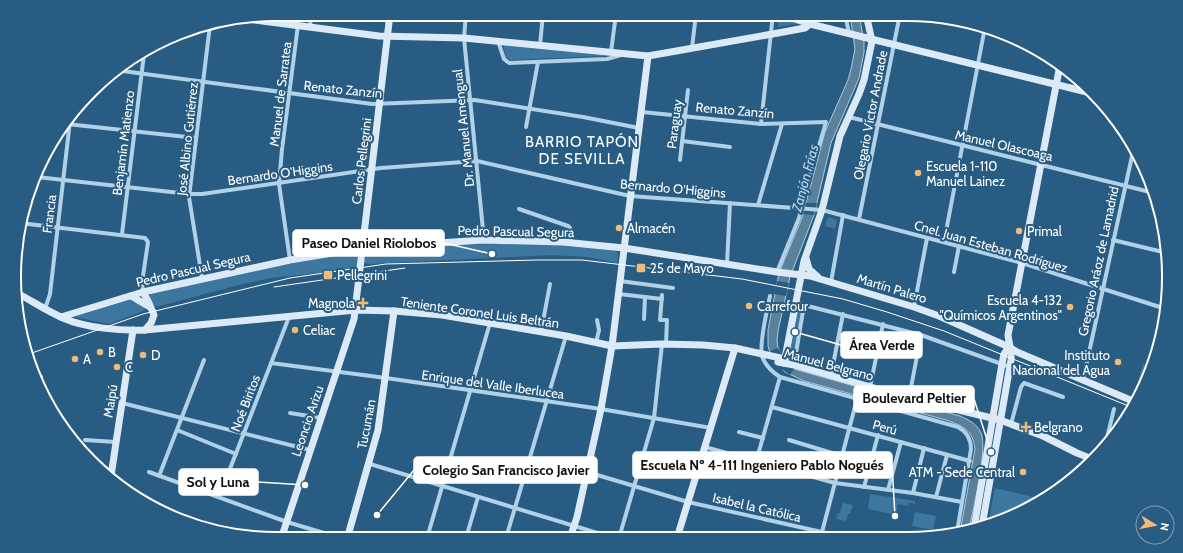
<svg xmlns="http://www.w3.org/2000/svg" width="1183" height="553" viewBox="0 0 1183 553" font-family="Cabin,sans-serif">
<rect width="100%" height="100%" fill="#285c82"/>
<!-- green -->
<g fill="#3d769f">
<path d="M778 17 802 23 778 27Z"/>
<path d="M503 44 605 54 604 56 510 60 506 57Z"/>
<path d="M828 217 837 220 835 229 825 226Z"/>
<path d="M519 243 558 244 616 251 618 254 617 263 587 257 552 255 370 264 364 263 365 253 379 250 439 246Z"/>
<path d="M356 252 358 256 357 269 271 278 239 285 156 307 149 298 150 293 272 267Z"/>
<path d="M129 300 141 304 146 310 109 324 74 317Z"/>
<path d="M796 303 804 305 794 365 784 364Z"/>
<path d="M1143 364 1152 367 1149 377 1142 390 1136 388Z"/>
<path d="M995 488 1042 499 1007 519 988 524Z"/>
<path d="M870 494 915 501V504L909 503 908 506 898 504 896 515 868 509Z"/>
<path d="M843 503 853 505 850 514H848L846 521 836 519 838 513H840Z"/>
<path d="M915 512 936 516 933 530 912 526Z"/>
</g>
<!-- water -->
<path fill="#5b8099" stroke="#a6cde7" d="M850 14H859L864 42V52L859 78 831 143 814 215 790 277 778 331 777 341 778 348 783 357 794 369 960 416C969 420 977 424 981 433 988 448 973 510 969 529L960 532 975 449C973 430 963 426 946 420L804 381 785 372 771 355 768 346V330L779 273 802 218 825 132 848 80 851 69 855 49Z"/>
<!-- pier -->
<g fill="#285c82">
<path d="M806 203H817L814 215 803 214Z"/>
<path d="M777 281 789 283 786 296 774 294Z"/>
<path d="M778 348 785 359 794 369 790 375 779 367 771 355 770 351Z"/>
</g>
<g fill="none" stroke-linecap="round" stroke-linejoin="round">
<!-- street -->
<g stroke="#b1d1e6" stroke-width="4">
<path d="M466 14 464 38 484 240"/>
<path d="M845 14 849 33"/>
<path d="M810 24 812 14"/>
<path d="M310 27 311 14"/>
<path d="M498 41 504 59 509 63 607 59 621 55"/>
<path d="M540 45 543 14"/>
<path d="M692 48 696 14"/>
<path d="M611 52 616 14"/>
<path d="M115 70 372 104 475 100 583 117 639 128"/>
<path d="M642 112 761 124 826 122 819 146"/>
<path d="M849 117 1154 193"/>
<path d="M67 124 196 138"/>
<path d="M761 124 773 14"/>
<path d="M526 127 538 62"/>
<path d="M682 141 730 147"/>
<path d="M680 160 688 90"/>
<path d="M37 177 189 194H202L381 168 477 161 630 196 822 210 1022 263 1166 309"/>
<path d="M758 205 782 124"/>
<path d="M519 209 568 226 570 228 571 242"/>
<path d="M859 219 900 14"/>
<path d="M20 223 145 238 148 242 142 283 143 292"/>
<path d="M122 234 144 54"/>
<path d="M1113 240 1167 253"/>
<path d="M944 242 985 27"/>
<path d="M290 260 279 184 282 149 298 25"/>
<path d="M727 264 730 203"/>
<path d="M777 272 799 218 813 163"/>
<path d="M954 272 959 246"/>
<path d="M202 278 189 197 210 25"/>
<path d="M620 281 673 288"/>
<path d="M831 282 843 215"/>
<path d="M619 294 662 299"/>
<path d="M662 295 660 320H667L666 344"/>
<path d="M770 296C767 311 759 342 762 356 765 365 772 372 780 377L958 427C967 432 971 439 971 449L957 532"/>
<path d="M796 303 921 335 1010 367"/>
<path d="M914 307 927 238"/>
<path d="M45 309 50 294 70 121"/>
<path d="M644 319 645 297"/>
<path d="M541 332 550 284"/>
<path d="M596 343 599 330 597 320"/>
<path d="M271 363 386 378 601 409 711 428"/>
<path d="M794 365 804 305"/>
<path d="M831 375 843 314"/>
<path d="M1083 380 1134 147"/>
<path d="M39 386 41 377"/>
<path d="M870 387 883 324"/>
<path d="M909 398 921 335"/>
<path d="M122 403 310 450"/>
<path d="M772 407 970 461"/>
<path d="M290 413 321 418"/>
<path d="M1011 424 1021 387 1024 383 1063 397"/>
<path d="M177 430 236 454"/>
<path d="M739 432 763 438"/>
<path d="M85 440 116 442"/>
<path d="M789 440 842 456"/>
<path d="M1105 446 1114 409"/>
<path d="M705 447 835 483 913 493 962 502"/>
<path d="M756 462 780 377"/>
<path d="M370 464 614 538"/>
<path d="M149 472 287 522 344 539"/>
<path d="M587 472 688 502 844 537"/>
<path d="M159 476 204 360"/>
<path d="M864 487 878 435"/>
<path d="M888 490 901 442"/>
<path d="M913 493 924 448"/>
<path d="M219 497 289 317"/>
<path d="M936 497 947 455"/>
<path d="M822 532 857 399"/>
<path d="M817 537 822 532"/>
<path d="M427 538 490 323"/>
<path d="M466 538 478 497"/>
<path d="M506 538 566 336"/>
<path d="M619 538 654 418 662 344"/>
</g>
<!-- secondary -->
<g stroke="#dbeaf6" stroke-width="7">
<path d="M780 14 810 24 1095 94"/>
<path d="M247 19 379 36 464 38 648 56 778 33 805 28 810 24"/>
<path d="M806 258 809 269 818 277"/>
<path d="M143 292 149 303 154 315 151 323 145 330"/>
<path d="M17 293C32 301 47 311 63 318 85 328 121 331 145 330L356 310 394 311 442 315 566 336 612 346 662 344 703 345 735 348 785 359"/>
<path d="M131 296 150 307"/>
<path d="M61 317 143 292 290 260 363 248 484 240 563 242 624 248 777 272 810 276 914 307 939 316 1009 347 1017 352 1135 402"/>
<path d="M778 362 794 365 909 398 1000 420 1043 436 1077 453 1092 459"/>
<path d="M784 363 804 261 822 210 840 136 859 94 864 80 872 41 866 14"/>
<path d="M111 476 133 330"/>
<path d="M982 526 1011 360C1012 352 1009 344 1008 335L1060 65"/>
<path d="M974 528 1002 364 1004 354 1009 347"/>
<path d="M570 538 577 517 601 409 612 346 648 56"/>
<path d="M677 538 735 348"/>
<path d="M281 539 354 319 390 14"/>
<path d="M347 539 378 430 394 311"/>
</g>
<!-- tram -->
<g stroke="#fff" stroke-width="1">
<path d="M274 287 405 268"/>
<path d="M29 354 143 314 290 278 386 264 537 260H582L742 279 843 299 887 312 944 331 1131 407"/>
</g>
</g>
<!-- markers -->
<g fill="#eebb78" stroke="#285c82" stroke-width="1.5">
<circle cx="918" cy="173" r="4"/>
<circle cx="619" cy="228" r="4"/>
<circle cx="1019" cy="231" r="4"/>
<rect x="636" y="263" width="10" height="10" rx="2"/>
<rect x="323" y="270" width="10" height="10" rx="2"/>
<path d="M361 297h4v4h4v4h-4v4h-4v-4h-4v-4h4z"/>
<circle cx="749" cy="306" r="4"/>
<circle cx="1070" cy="307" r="4"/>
<circle cx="295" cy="330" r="4"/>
<circle cx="100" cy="352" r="4"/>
<circle cx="143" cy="355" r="4"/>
<circle cx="75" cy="359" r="4"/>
<circle cx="1118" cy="362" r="4"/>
<circle cx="117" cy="367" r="4"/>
<path d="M1024 421h4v4h4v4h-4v4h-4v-4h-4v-4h4z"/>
<circle cx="1023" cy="472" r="4"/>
</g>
<g text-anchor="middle" stroke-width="4" stroke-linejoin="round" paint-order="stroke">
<!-- street labels -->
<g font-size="13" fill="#fff" stroke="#285c82">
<text transform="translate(343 89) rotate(6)" y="5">Renato Zanzín</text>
<text transform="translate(280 94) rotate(-83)" y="5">Manuel de Sarratea</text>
<text transform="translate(735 110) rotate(5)" y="5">Renato Zanzín</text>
<text transform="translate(870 115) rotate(-79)" y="5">Olegario Víctor Andrade</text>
<text transform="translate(674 124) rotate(-83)" y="5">Paraguay</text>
<text transform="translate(463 128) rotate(-96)" y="5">Dr. Manuel Amengual</text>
<text transform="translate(187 139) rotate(-84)" y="5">José Albino Gutiérrez</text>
<text transform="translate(123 143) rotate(-83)" y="5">Benjamín Matienzo</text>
<text transform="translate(1004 145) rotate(13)" y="5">Manuel Olascoaga</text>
<text transform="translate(361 161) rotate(-83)" y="5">Carlos Pellegrini</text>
<text transform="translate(280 173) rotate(-8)" y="5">Bernardo O'Higgins</text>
<text transform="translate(673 188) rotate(5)" y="5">Bernardo O'Higgins</text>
<text transform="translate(49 214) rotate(-83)" y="5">Francia</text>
<text transform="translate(516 231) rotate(1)" y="5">Pedro Pascual Segura</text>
<text transform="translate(991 246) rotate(16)" y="5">Cnel. Juan Esteban Rodríguez</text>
<text transform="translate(1098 261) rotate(-78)" y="5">Gregorio Aráoz de Lamadrid</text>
<text transform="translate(193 269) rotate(-13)" y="5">Pedro Pascual Segura</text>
<text transform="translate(892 288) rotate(17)" y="5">Martín Palero</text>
<text transform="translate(480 312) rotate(8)" y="5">Teniente Coronel Luis Beltrán</text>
<text transform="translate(829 364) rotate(15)" y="5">Manuel Belgrano</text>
<text transform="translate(493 384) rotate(8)" y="5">Enrique del Valle Iberlucea</text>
<text transform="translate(110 401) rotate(-81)" y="5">Maipú</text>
<text transform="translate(245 403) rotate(-69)" y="5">Noé Biritos</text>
<text transform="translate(307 421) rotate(-71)" y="5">Leoncio Arizu</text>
<text transform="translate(366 424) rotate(-79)" y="5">Tucumán</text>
<text transform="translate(885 427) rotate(15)" y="5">Perú</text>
<text transform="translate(757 507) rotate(13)" y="5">Isabel la Católica</text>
</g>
<!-- poi labels -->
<g font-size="13" fill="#fff" stroke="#285c82" text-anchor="start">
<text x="926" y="171">Escuela 1-110<tspan x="926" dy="15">Manuel Lainez</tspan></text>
<text x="627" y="233">Almacén</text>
<text x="1027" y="236">Primal</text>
<text x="650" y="273">25 de Mayo</text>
<text x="337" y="280">Pellegrini</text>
<text x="1062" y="305" text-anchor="end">Escuela 4-132<tspan x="1062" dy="15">"Químicos Argentinos"</tspan></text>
<text x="355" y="308" text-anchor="end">Magnola</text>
<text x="757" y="311">Carrefour</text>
<text x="303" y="335">Celiac</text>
<text x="108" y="357">B</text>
<text x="151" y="360">D</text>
<text x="1110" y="360" text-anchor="end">Instituto<tspan x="1110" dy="15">Nacional del Agua</tspan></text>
<text x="83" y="364">A</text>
<text x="125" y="372">C</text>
<text x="1034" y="432">Belgrano</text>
<text x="1015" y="477" text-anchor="end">ATM - Sede Central</text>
</g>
<!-- water labels -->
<g font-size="14" font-style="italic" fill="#bddaee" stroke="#285c82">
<text transform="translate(805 178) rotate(-75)" y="5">Zanjón Frías</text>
</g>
<!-- quarter labels -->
<g font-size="15" letter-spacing="1" fill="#fff" stroke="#285c82">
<text x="582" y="147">BARRIO TAPÓN<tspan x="582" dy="17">DE SEVILLA</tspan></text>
</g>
</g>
<!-- crop -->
<path d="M0 0H1183V553H0ZM276 21H907A255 255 0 0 1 1162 276V277A255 255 0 0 1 907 532H276A255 255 0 0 1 21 277V276A255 255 0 0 1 276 21Z" fill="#285c82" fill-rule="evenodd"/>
<path fill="none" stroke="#fff" stroke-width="2" d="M276 21H907A255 255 0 0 1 1162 276V277A255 255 0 0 1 907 532H276A255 255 0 0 1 21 277V276A255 255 0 0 1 276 21Z"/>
<!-- callouts -->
<path fill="none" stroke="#fff" stroke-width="1.5" d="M492 254L444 243M795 332L841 345M991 452L974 399M895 516L892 465M377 515L414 470M305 485L258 482"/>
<g fill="#fff" stroke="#285c82" stroke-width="1.5">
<circle cx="492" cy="254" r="4"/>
<circle cx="795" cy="332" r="4"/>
<circle cx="991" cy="452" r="4"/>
<circle cx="895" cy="516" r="4"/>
<circle cx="377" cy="515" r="4"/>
<circle cx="305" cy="485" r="4"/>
</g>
<g fill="#fff" stroke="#fff" stroke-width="1.5">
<rect x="293" y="230" width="151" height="26" rx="4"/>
<rect x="841" y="332" width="81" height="26" rx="4"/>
<rect x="854" y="386" width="120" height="26" rx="4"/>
<rect x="633" y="452" width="259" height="26" rx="4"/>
<rect x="414" y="457" width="183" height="26" rx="4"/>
<rect x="179" y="469" width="79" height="26" rx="4"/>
</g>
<g font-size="14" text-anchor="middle" font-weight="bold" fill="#111">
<text x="369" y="248">Paseo Daniel Riolobos</text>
<text x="882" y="350">Área Verde</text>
<text x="914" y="403">Boulevard Peltier</text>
<text x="762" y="470">Escuela Nº 4-111 Ingeniero Pablo Nogués</text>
<text x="506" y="475">Colegio San Francisco Javier</text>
<text x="218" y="487">Sol y Luna</text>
</g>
<!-- north arrow -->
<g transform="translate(1155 525) rotate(100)"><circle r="19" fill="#285c82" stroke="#7e9db4"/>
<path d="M0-3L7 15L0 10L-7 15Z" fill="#eebb78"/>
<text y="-6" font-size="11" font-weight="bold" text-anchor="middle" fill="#ffffff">N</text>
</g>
</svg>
